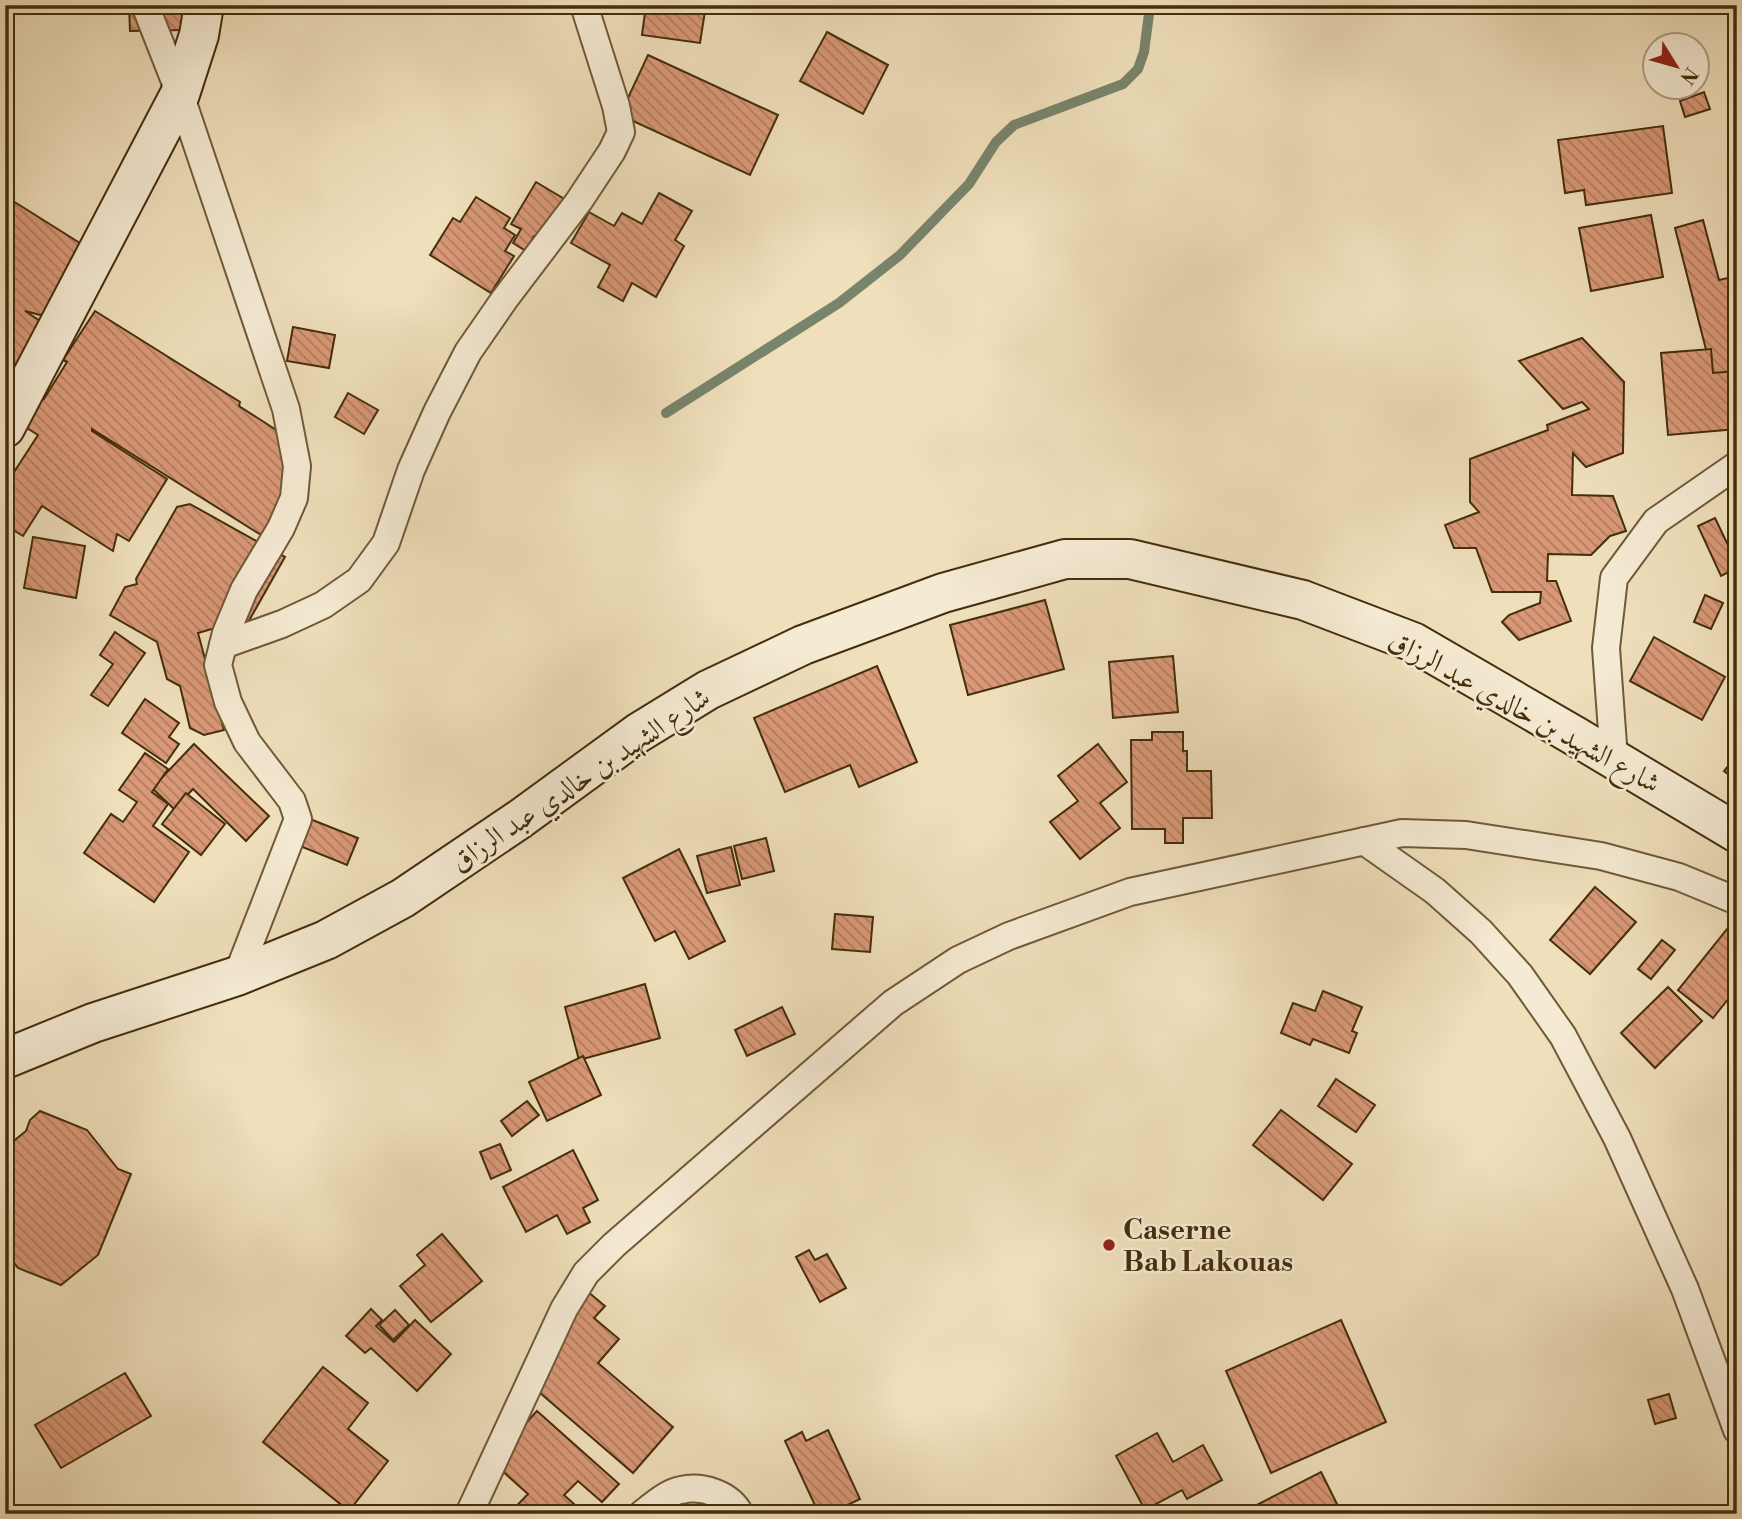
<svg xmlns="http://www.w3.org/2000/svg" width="1742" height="1519" viewBox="0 0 1742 1519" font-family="'Libre Bodoni',Amiri,serif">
<defs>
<pattern id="building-back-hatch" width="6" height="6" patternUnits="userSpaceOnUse" patternTransform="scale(1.75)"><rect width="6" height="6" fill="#d99877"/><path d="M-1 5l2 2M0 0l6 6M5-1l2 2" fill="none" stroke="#b27c60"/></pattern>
</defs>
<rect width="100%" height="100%" fill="#efdfbb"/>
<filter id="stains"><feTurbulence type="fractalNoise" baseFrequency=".00286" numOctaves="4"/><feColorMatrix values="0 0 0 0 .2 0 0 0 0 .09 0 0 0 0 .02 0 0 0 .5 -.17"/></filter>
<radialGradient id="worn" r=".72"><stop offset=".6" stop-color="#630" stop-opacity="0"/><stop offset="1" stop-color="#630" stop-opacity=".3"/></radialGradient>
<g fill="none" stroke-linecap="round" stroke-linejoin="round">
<!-- stream -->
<path stroke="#78846c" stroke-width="10" d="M666 413 839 303 900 255 969 184 996 142 1014 125 1123 84 1138 69 1144 52 1149 14 1153 5"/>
</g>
<!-- building -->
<g fill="url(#building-back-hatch)" stroke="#442e0b" stroke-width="2">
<path d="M129 5H203L182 6V30L130 31Z"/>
<path d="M646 5H706L700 43 642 35Z"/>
<path d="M827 32 888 65 863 114 800 81Z"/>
<path d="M648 55 778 115 750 175 620 115Z"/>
<path d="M1704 92 1710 109 1685 117 1680 101Z"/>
<path d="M1663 126 1672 193 1586 205 1584 190 1565 193 1558 140Z"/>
<path d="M536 182 566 200 552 247 534 236 526 251 513 243 521 229 511 224Z"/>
<path d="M659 193 692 211 675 240 684 246 656 297 632 283 623 301 598 287 610 265 571 243 589 212 614 226 622 213 642 224Z"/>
<path d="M5 196 91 250 48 317 25 311 68 339 32 397 44 399 67 362 63 360 95 311 240 402 239 406 298 444 277 545 92 429V431L167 479 129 541 117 534 113 551 42 506 23 536 5 525V486L38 435 22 425 5 404Z"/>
<path d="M476 197 510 218 504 228 515 235 505 251 514 256 491 293 430 255 453 218 460 222Z"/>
<path d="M1651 215 1663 277 1591 291 1579 228Z"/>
<path d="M1703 220 1719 280 1737 276V371L1713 377 1675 228Z"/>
<path d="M293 327 335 335 329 368 287 361Z"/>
<path d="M1582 338 1624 382 1623 453 1586 467 1573 453 1572 495 1613 496 1626 531 1610 536 1591 555 1548 554 1547 581H1556L1571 621 1519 640 1502 622 1509 615 1540 603 1541 592H1492L1476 548H1454L1445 525 1479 512 1470 502V459L1548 430 1547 425 1589 409 1582 402 1563 409 1519 361Z"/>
<path d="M1711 349 1713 373 1737 371V429L1668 435 1661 353Z"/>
<path d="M348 393 378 410 364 434 335 417Z"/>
<path d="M190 504 285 557 246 626 229 624 198 633 224 730 204 735 190 728 180 686 167 679 157 642 110 615 125 587 137 584 136 579 177 507Z"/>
<path d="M1715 518 1737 564V568L1721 576 1698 526Z"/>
<path d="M33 537 85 546 76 598 24 588Z"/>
<path d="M1705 595 1723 603 1711 629 1694 622Z"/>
<path d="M1045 600 1064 669 968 695 950 625Z"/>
<path d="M115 632 145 653 108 706 91 695 113 664 100 655Z"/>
<path d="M1654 637 1725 677 1702 720 1630 681Z"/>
<path d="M1173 656 1178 712 1113 718 1109 662Z"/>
<path d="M877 666 917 762 859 787 850 765 785 792 754 718Z"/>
<path d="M145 699 179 723 169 737 179 744 166 763 122 733Z"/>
<path d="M1152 732H1183V751H1187V771H1211L1212 818H1183V843H1165V829H1132L1131 740H1152Z"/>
<path d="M194 744 269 816 246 841 193 789 174 809 152 788Z"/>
<path d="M1098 744 1127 782 1100 803 1120 828 1080 859 1050 822 1078 801 1058 776Z"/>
<path d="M145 753 168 769 152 792 168 804 153 826 189 852 154 902 84 853 111 814 123 822 137 802 119 790Z"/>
<path d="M1737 755V781L1724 771Z"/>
<path d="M186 793 225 824 201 855 162 824Z"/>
<path d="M300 815 358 838 347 865 290 842Z"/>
<path d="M766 838 774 871 742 879 734 846Z"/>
<path d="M731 847 740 885 707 893 697 856Z"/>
<path d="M679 849 725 941 689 959 675 931 655 941 623 878Z"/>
<path d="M1595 887 1636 922 1590 974 1550 940Z"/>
<path d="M835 914 873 917 870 952 832 949Z"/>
<path d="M1727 929 1737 936V988L1713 1018 1678 990Z"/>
<path d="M1662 940 1675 950 1651 979 1638 969Z"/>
<path d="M645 984 660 1038 579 1060 565 1007Z"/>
<path d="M1668 987 1702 1021 1655 1068 1621 1033Z"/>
<path d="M1323 991 1362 1007 1352 1031 1357 1033 1349 1053 1313 1039 1310 1045 1281 1033 1293 1003 1315 1011Z"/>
<path d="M782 1007 795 1034 747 1056 735 1030Z"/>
<path d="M583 1056 601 1095 547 1121 529 1082Z"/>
<path d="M1336 1079 1375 1105 1356 1132 1318 1106Z"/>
<path d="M527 1101 539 1115 512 1136 501 1121Z"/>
<path d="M1281 1110 1352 1164 1323 1200 1253 1145Z"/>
<path d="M40 1111 87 1130 118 1169 131 1174 98 1255 61 1285 18 1268 5 1252V1148L26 1131 30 1120Z"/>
<path d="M500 1144 511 1170 491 1179 480 1152Z"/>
<path d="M573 1150 598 1200 583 1208 590 1222 567 1234 557 1215 526 1232 503 1187Z"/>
<path d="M442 1234 482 1281 431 1322 400 1286 425 1265 417 1255Z"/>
<path d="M809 1250 815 1260 827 1254 846 1288 820 1302 796 1257Z"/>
<path d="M575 1281 605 1306 594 1318 619 1339 598 1363 673 1427 633 1473 525 1380Z"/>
<path d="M371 1309 382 1320 376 1326 394 1342 415 1320 451 1354 417 1391 371 1348 365 1353 346 1336Z"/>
<path d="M395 1310 409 1325 393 1340 379 1325Z"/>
<path d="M1341 1320 1386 1422 1271 1473 1226 1371Z"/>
<path d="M323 1367 368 1403 348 1429 388 1461 349 1511 263 1442Z"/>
<path d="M125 1373 151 1416 61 1468 35 1425Z"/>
<path d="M1669 1394 1676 1418 1655 1424 1648 1400Z"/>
<path d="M537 1411 619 1484 602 1502 578 1481 564 1495 585 1514H509L528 1494 491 1461Z"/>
<path d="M828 1430 860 1499 829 1514H819L785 1441 802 1432 806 1441Z"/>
<path d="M1157 1433 1173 1462 1203 1445 1222 1480 1187 1499 1182 1490 1145 1510 1116 1456Z"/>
<path d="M1321 1472 1342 1514H1252L1249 1509Z"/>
</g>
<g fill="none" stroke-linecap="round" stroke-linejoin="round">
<!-- street casing -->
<g stroke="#6f5a37" stroke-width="30">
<g id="street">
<path d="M145 5 180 94 286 409 297 466 294 498 281 528 244 590 226 633 218 665 228 702 247 742 292 801 298 819 237 976"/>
<path d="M223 645 282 624 323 605 359 580 386 543 411 470 437 412 468 352 504 300 579 201 612 151 621 132 616 106 584 5"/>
<path d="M1614 759 1606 648 1614 578 1656 521 1737 465"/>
<path d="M1364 841 1435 891 1481 932 1520 975 1563 1036 1617 1138 1685 1289 1737 1430"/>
<path d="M469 1514 564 1309 586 1273 614 1245 893 1003 958 960 1009 936 1130 892 1402 833 1466 835 1601 856 1679 877 1737 901"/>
<path d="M642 1514C652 1506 668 1492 681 1490 702 1485 730 1494 740 1514"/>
</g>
</g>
<!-- secondary casing -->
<g stroke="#442e0b" stroke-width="42">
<g id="secondary">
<path d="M5 428 180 94 199 35 204 5"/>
<path d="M5 1059 93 1023 237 976 326 940 403 898 520 819 638 733 708 690 803 645 943 593 1065 559H1130L1303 600 1413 642 1575 736 1737 833"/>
</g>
</g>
<!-- street -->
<use href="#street" stroke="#f5ead3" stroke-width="26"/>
<!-- secondary -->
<use href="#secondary" stroke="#f5ead3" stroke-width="38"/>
</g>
<!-- markers -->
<circle fill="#8f2418" stroke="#f5ead3" stroke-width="2.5" cx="1109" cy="1245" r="7"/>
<g text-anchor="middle" stroke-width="5" stroke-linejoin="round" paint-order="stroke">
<!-- street labels -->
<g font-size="28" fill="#442e0b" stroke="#f5ead3">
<text transform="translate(1525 711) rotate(29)" y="10">شارع الشهيد بن خالدي عبد الرزاق</text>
<text transform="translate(580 779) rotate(-34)" y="10">شارع الشهيد بن خالدي عبد الرزاق</text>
</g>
<!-- poi labels -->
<g font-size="28" font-weight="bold" fill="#442e0b" stroke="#f5ead3" text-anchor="start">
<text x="1123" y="1239">Caserne<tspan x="1123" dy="32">Bab Lakouas</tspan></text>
</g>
</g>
<!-- margin -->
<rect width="1742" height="1519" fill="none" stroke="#efdfbb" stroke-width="28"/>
<rect x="7" y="7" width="1728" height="1505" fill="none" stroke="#442e0b" stroke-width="3.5"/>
<rect x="14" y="14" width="1714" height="1491" fill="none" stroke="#442e0b" stroke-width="2"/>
<!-- north arrow -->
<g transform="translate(1676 66) rotate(127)"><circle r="33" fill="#f5ead3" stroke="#ae9f83" stroke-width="2"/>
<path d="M0-5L12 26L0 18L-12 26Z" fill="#8f2418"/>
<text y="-10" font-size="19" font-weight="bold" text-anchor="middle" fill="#442e0b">N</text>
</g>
<rect width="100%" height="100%" filter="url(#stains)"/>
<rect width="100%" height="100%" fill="url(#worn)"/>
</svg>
